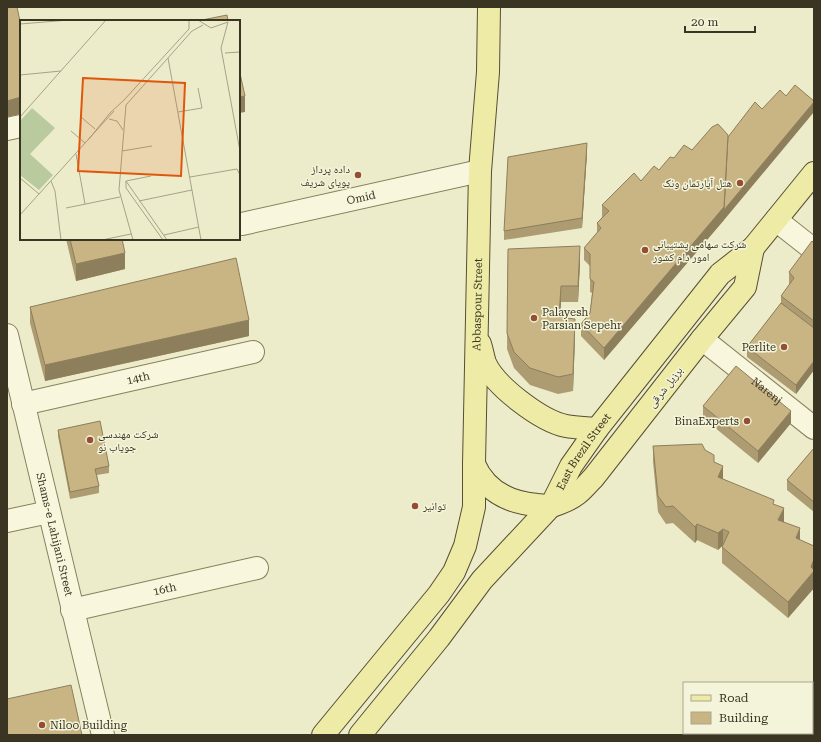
<svg xmlns="http://www.w3.org/2000/svg" width="821" height="742" viewBox="0 0 821 742" font-family="'Roboto Serif','Noto Naskh Arabic',serif">
<rect width="100%" height="100%" fill="#edecca"/>
<g fill="none" stroke-linecap="round" stroke-linejoin="round">
<!-- minor casing -->
<g stroke="#89815f" stroke-width="24">
<g id="minor">
<path d="M7 129 21 126"/>
<path d="M776 220 814 250"/>
<path id="s1" d="M242 224 480 171"/>
<path id="s2" d="M7 335 103 735"/>
<path id="s3" d="M702 339 814 428"/>
<path id="s4" d="M23 404 253 352"/>
<path d="M7 521 49 512"/>
<path id="s5" d="M72 610 257 568"/>
</g>
</g>
<!-- major casing -->
<g stroke="#574e33" stroke-width="24">
<g id="major">
<path d="M480 344C482 350 483 357 485 363 495 386 541 421 566 426 576 428 587 428 597 429"/>
<path d="M474 464C486 492 510 503 538 505 542 505 547 507 551 506 554 506 557 504 560 503 577 497 582 490 594 477L702 339 745 287 753 248"/>
<path id="s6" d="M323 735 439 594 454 572 465 546 474 507V464L480 171 488 72 489 7"/>
<path id="s7" d="M360 735 439 638 482 580 551 506 571 466 597 429 720 274 753 248 814 173"/>
</g>
</g>
<!-- minor -->
<use href="#minor" stroke="#f8f7de" stroke-width="22"/>
<!-- major -->
<use href="#major" stroke="#edeba6" stroke-width="22"/>
</g>
<!-- wall -->
<g fill="#ad9b71">
<path d="M587 153 582 228 504 240V231Z"/>
<path d="M641 181 724 220 604 360 581 336V324L590 313 592 293 590 292V266L584 260V248L597 233V223L602 217V205Z"/>
<path d="M66 239H122L125 269 76 281Z"/>
<path d="M814 243V370L796 394 747 357V347L781 303V296L789 285V272Z"/>
<path d="M508 249 580 262 578 302H561L560 317 575 335 573 391 558 394 530 385 514 368 507 349Z"/>
<path d="M30 307 249 336 45 381 30 323Z"/>
<path d="M703 406 791 423 758 463 703 418Z"/>
<path d="M58 430 109 466V473L97 475 99 486V493L70 499 58 436Z"/>
<path d="M653 446 705 450 714 462 723 479 774 505 784 522 800 540 814 546V588L788 618 722 563V547L723 545 718 550 697 540 695 543 673 523 666 524 658 512 653 462Z"/>
<path d="M814 448V512L787 490V480Z"/>
</g>
<!-- shaded-wall -->
<g fill="#8d7e5c">
<path d="M245 96V112L239 113V97Z"/>
<path d="M21 97V114L7 117V101Z"/>
<path d="M814 102V112L724 220 604 360V348L728 147Z"/>
<path d="M587 143V153L582 228V218Z"/>
<path d="M580 246V262L578 302V286Z"/>
<path d="M125 253V269L76 281V264Z"/>
<path d="M561 286V302L559 333V317Z"/>
<path d="M575 319V335L573 391V374Z"/>
<path d="M249 320V336L45 381V365Z"/>
<path d="M814 361V370L796 394V385Z"/>
<path d="M791 411V423L758 463V451Z"/>
<path d="M723 466V482L718 477Z"/>
<path d="M784 508V525L778 520Z"/>
<path d="M697 524V540L695 543V527Z"/>
<path d="M800 528V545L796 538Z"/>
<path d="M723 529V545L718 550V533Z"/>
<path d="M814 559V588L788 618V602L811 567Z"/>
</g>
<!-- building -->
<g fill="#c9b483" stroke="#8d7e5c">
<path d="M12 7H17L21 26V97L7 101V8Z"/>
<path d="M227 15 228 21H197Z"/>
<path d="M239 69 245 96 239 97Z"/>
<path d="M795 85 814 101V102L724 210 728 137 755 102 762 109 780 90 786 96Z"/>
<path d="M718 124 728 135 724 207 604 348 581 324 590 313 594 282 590 279V254L584 248 601 228 597 223 609 211 602 205 634 173 641 181 654 166 659 170 670 157 674 158 684 145 692 150 712 127Z"/>
<path d="M587 143 582 218 504 231 508 157Z"/>
<path d="M70 239H122L125 253 76 264Z"/>
<path d="M812 241 814 243V321L781 296 794 278 789 272Z"/>
<path d="M580 246 578 286H561L559 317 575 319 573 374 558 377 530 368 514 352 507 333 508 249Z"/>
<path d="M236 258 249 320 45 365 30 307Z"/>
<path d="M781 303 814 328V361L796 385 747 347Z"/>
<path d="M736 366 791 411 758 451 703 406Z"/>
<path d="M100 421 109 466 95 469 99 486 70 492 58 430Z"/>
<path d="M702 444 705 450 714 455V462L723 466 718 477 774 500 773 504 784 508 778 520 800 528 796 538 814 546V559L811 567 814 570V571L788 602 722 547 729 532 723 529 718 533 697 524 695 527 673 506 666 507 658 496 653 446Z"/>
<path d="M814 448V502L787 480Z"/>
<path d="M71 685 82 735H7V699Z"/>
</g>
<!-- markers -->
<g fill="#954e33" stroke="#f4f4da" stroke-width="1.5">
<circle cx="358" cy="175" r="4"/>
<circle cx="740" cy="183" r="4"/>
<circle cx="645" cy="250" r="4"/>
<circle cx="534" cy="318" r="4"/>
<circle cx="784" cy="347" r="4"/>
<circle cx="747" cy="421" r="4"/>
<circle cx="90" cy="440" r="4"/>
<circle cx="415" cy="506" r="4"/>
<circle cx="42" cy="725" r="4"/>
</g>
<g text-anchor="middle" stroke-width="3" stroke-linejoin="round" paint-order="stroke">
<!-- poi labels -->
<g font-size="11" fill="#3a3522" stroke="#f4f4da" text-anchor="start">
<text x="350" y="173" text-anchor="end">داده پرداز<tspan x="350" dy="13">پویای شریف</tspan></text>
<text x="732" y="187" text-anchor="end">هتل آپارتمان ونک</text>
<text x="653" y="248">شركت سهامى پشتيبانى<tspan x="653" dy="13">امور دام كشور</tspan></text>
<text x="542" y="316">Palayesh<tspan x="542" dy="13">Parsian Sepehr</tspan></text>
<text x="776" y="351" text-anchor="end">Perlite</text>
<text x="739" y="425" text-anchor="end">BinaExperts</text>
<text x="98" y="438">شرکت مهندسی<tspan x="98" dy="13">جویاب نو</tspan></text>
<text x="423" y="510">توانیر</text>
<text x="50" y="729">Niloo Building</text>
</g>
<!-- street labels -->
<g font-size="11" fill="#3a3522" stroke="#f4f4da">
<text dy="4" stroke="none"><textPath href="#s1" startOffset="122">Omid</textPath></text>
<text dy="4" stroke="none"><textPath href="#s6" startOffset="480">Abbaspour Street</textPath></text>
<text dy="4" stroke="none"><textPath href="#s4" startOffset="118">14th</textPath></text>
<text transform="translate(665 387) rotate(-52)" y="4">برزیل شرقی</text>
<text dy="4" stroke="none"><textPath href="#s3" startOffset="83">Narenj</textPath></text>
<text dy="4" stroke="none"><textPath href="#s7" startOffset="362">East Brezil Street</textPath></text>
<text dy="4" stroke="none"><textPath href="#s2" startOffset="205">Shams-e Lahijani Street</textPath></text>
<text dy="4" stroke="none"><textPath href="#s5" startOffset="95">16th</textPath></text>
</g>
</g>
<!-- overview -->
<g transform="translate(20 20)">
<rect width="220" height="220" fill="#edecca"/>
<path d="M12 88 35 108 10 134 33 155 19 170 0 155V101Z" fill="#b9cb9e"/>
<path fill="none" stroke="#a5a387" stroke-width="1" d="M178 0 191 8 208 2M208 2 201 28 220 131M0 4 49 0M205 33 220 32M148 38 181 220M0 55 41 51M158 92 182 88 178 68M0 97 86 0M61 97 75 109M89 99 97 101 103 110M51 111 65 123M68 120 90 93 104 80 169 9V0M102 131 132 126M56 134 65 184M170 157 217 149 220 155M0 158 19 174M31 161 35 171 41 220M106 161 147 220M106 161V168L143 220M106 161 131 156M119 181 172 170M46 188 100 177M0 195 94 91M144 215 179 207M82 220 111 214M113 220 99 170 106 85 172 11 183 5"/>
<path fill="#df570d" fill-opacity="0.15" stroke="#df570d" stroke-width="2" d="M63 58 165 63 161 156 58 151Z"/>
<rect width="220" height="220" fill="none" stroke="#3a3522" stroke-width="2"/>
</g>
<!-- border -->
<rect width="821" height="742" fill="none" stroke="#3a3522" stroke-width="16"/>
<!-- legend -->
<rect x="683" y="682" width="130" height="52" fill="#f4f4da" stroke="#aaa890"/>
<rect x="691" y="695" width="20" height="6" fill="#edeba6" stroke="#aaa890"/>
<text x="719" y="702" font-size="12" fill="#3a3522">Road</text>
<rect x="691" y="712" width="20" height="12" fill="#c9b483" stroke="#aaa890"/>
<text x="719" y="722" font-size="12" fill="#3a3522">Building</text>
<!-- scale -->
<path d="M685 26v6h70v-6" fill="none" stroke="#3a3522" stroke-width="2"/>
<text x="691" y="26" font-size="12" fill="#3a3522" stroke="#f4f4da" stroke-width="3" paint-order="stroke">20 m</text>
</svg>
